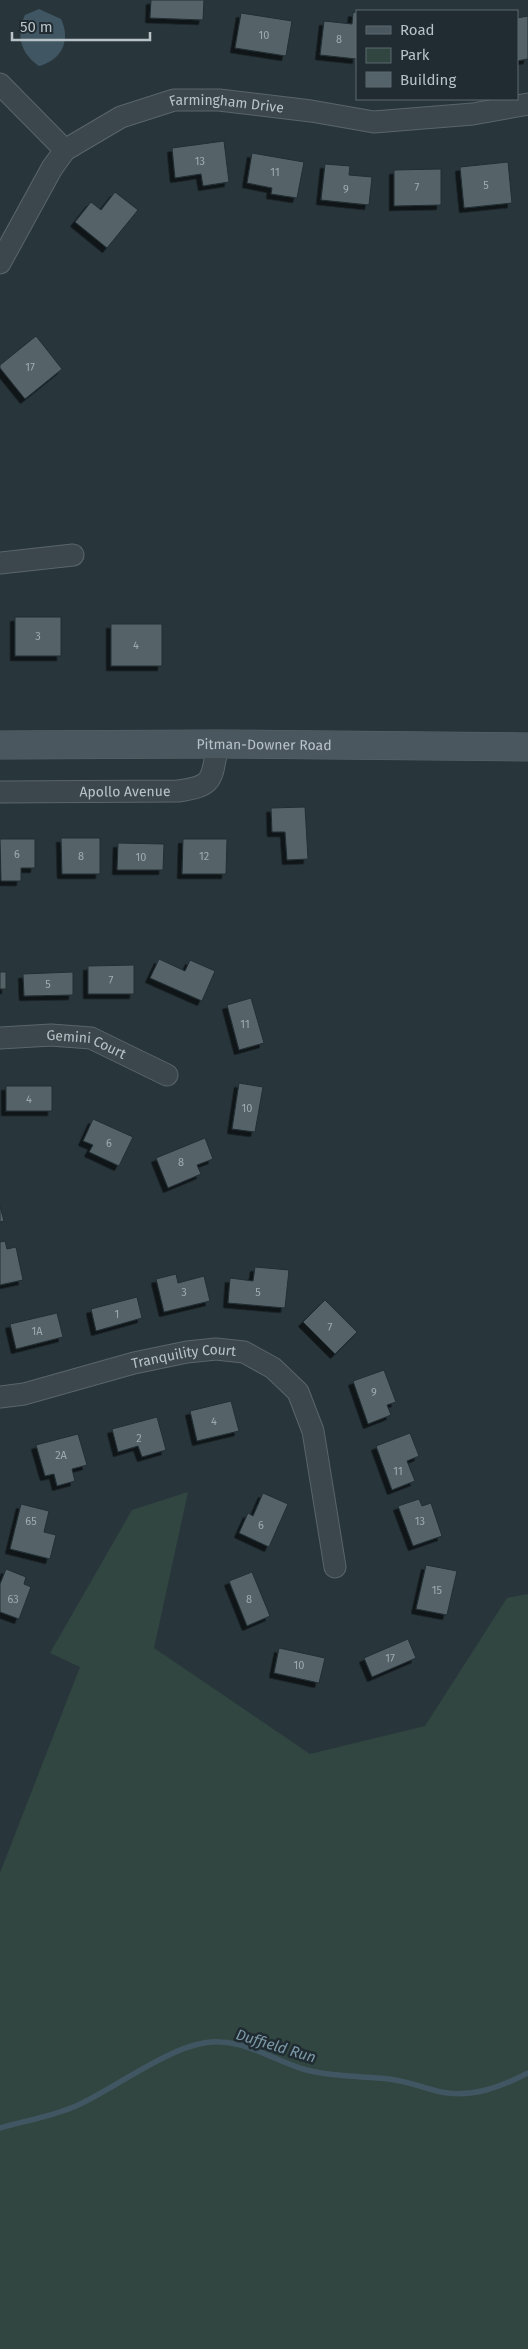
<svg xmlns="http://www.w3.org/2000/svg" width="528" height="2349" viewBox="0 0 528 2349" font-family="'Fira Sans',sans-serif">
<defs>
<filter id="shadow"><feDropShadow dx="-4.5" dy="4.5" stdDeviation="0" flood-color="#0009"/></filter>
</defs>
<rect width="100%" height="100%" fill="#28363c"/>
<!-- green -->
<path fill="#314640" d="M188 1492 154 1648 310 1754 425 1726 507 1598 528 1594V2349H0V1873L80 1667 50 1653 132 1510Z"/>
<!-- water -->
<path fill="#405763" d="M39 9 61 19C71 40 62 60 39 66 20 53 16 35 25 15Z"/>
<g fill="none" stroke-linecap="round" stroke-linejoin="round">
<!-- stream -->
<path stroke="#405763" stroke-width="5.5" d="M0 2128C25 2121 53 2116 76 2106 117 2088 177 2039 220 2042 250 2043 276 2061 303 2069 331 2077 361 2076 389 2079 407 2081 424 2088 441 2092 472 2098 501 2087 528 2073"/>
</g>
<!-- building -->
<g fill="#546369" stroke="#222e34" filter="url(#shadow)">
<path d="M151 0H204L203 20 150 18Z"/>
<path d="M353 12 357 13V59L320 55 324 21 352 24Z"/>
<path d="M241 13 292 21 286 56 235 48Z"/>
<path d="M528 16V59L517 61V18Z"/>
<path d="M224 141 229 182 203 186 201 174 175 178 172 148Z"/>
<path d="M252 153 304 162 297 198 271 194 272 188 247 183Z"/>
<path d="M508 162 512 203 464 208 460 167Z"/>
<path d="M325 164 350 166 349 175 372 177 369 205 321 200Z"/>
<path d="M441 169V205L394 206V170Z"/>
<path d="M115 192 138 210 107 248 75 222 91 202 101 210Z"/>
<path d="M36 336 62 369 25 399 0 368V365Z"/>
<rect x="15" y="617" width="46" height="39"/>
<rect x="111" y="624" width="51" height="42"/>
<path d="M305 807 308 859 287 860 285 832H272L271 808Z"/>
<path d="M61 838H100V874H62Z"/>
<path d="M0 839H35V868H21V881H1Z"/>
<path d="M183 839H227L226 874H182Z"/>
<path d="M118 843 164 844 163 870H117Z"/>
<path d="M159 959 185 971 190 960 215 971 202 1001 150 978Z"/>
<path d="M134 965V994H88V966Z"/>
<rect x="0" y="972" width="6" height="17"/>
<path d="M73 972V995L24 996 23 974Z"/>
<path d="M251 998 264 1043 239 1050 227 1005Z"/>
<path d="M239 1083 263 1087 255 1132 232 1129Z"/>
<rect x="6" y="1086" width="46" height="25"/>
<path d="M93 1119 133 1137 119 1166 89 1152 93 1145 83 1141Z"/>
<path d="M205 1138 213 1159 197 1165 201 1174 168 1188 156 1158Z"/>
<path d="M0 1206 4 1221 0 1222Z"/>
<path d="M5 1241 7 1249 16 1247 23 1280 0 1285V1242Z"/>
<path d="M255 1267 289 1270 285 1308 228 1303 230 1278 253 1281Z"/>
<path d="M176 1274 178 1283 204 1276 210 1301 164 1312 156 1279Z"/>
<path d="M137 1297 142 1318 96 1331 91 1309Z"/>
<path d="M325 1300 357 1332 335 1354 303 1322Z"/>
<path d="M57 1313 63 1337 16 1349 10 1324Z"/>
<path d="M384 1370 396 1402 387 1405 391 1415 368 1424 353 1381Z"/>
<path d="M231 1401 239 1431 197 1441 190 1411Z"/>
<path d="M157 1417 166 1450 142 1457 138 1446 118 1452 112 1429Z"/>
<path d="M410 1433 419 1456 407 1461 415 1481 392 1490 376 1446Z"/>
<path d="M78 1434 87 1465 72 1469 75 1481 57 1486 54 1474 45 1476 36 1445Z"/>
<path d="M263 1493 288 1504 269 1547 239 1533 248 1513 253 1516Z"/>
<path d="M419 1499 422 1506 431 1503 442 1536 413 1546 398 1506Z"/>
<path d="M21 1504 49 1511 44 1532 56 1535 50 1559 10 1549Z"/>
<path d="M426 1565 457 1571 447 1615 416 1609Z"/>
<path d="M6 1569 26 1577 24 1584 31 1587 19 1619 0 1612V1584Z"/>
<path d="M252 1572 270 1616 247 1626 229 1581Z"/>
<path d="M408 1639 416 1658 372 1677 364 1658Z"/>
<path d="M279 1648 325 1658 319 1683 274 1673Z"/>
</g>
<g fill="none" stroke-linecap="round" stroke-linejoin="round">
<!-- street casing -->
<g stroke="#59656a" stroke-width="23">
<g id="street">
<path d="M0 84 65 150"/>
<path id="s1" d="M0 263 52 168 65 150 121 117 174 100H219L311 111 374 122 473 114 528 104"/>
<path d="M0 563 73 555"/>
<path id="s2" d="M0 792 178 791C216 786 211 778 218 744"/>
<path id="s3" d="M0 1038 51 1035 91 1038 167 1075"/>
<path id="s4" d="M0 1397 24 1394 134 1363 187 1352 216 1349 244 1352 273 1368 298 1392 313 1431 335 1567"/>
</g>
</g>
<!-- secondary casing -->
<g stroke="#59656a" stroke-width="29">
<g id="secondary">
<path id="s5" d="M0 745 218 744 528 747"/>
</g>
</g>
<!-- street -->
<use href="#street" stroke="#3c474d" stroke-width="21"/>
<!-- secondary -->
<use href="#secondary" stroke="#4a575f" stroke-width="28"/>
</g>
<g text-anchor="middle" stroke-width="5" stroke-linejoin="round" paint-order="stroke">
<!-- number labels -->
<g font-size="11" fill="#9faab0">
<text x="264" y="39">10</text>
<text x="339" y="43">8</text>
<text x="200" y="165">13</text>
<text x="275" y="176">11</text>
<text x="486" y="189">5</text>
<text x="417" y="191">7</text>
<text x="346" y="193">9</text>
<text x="30" y="371">17</text>
<text x="38" y="640">3</text>
<text x="136" y="649">4</text>
<text x="17" y="858">6</text>
<text x="81" y="860">8</text>
<text x="204" y="860">12</text>
<text x="141" y="861">10</text>
<text x="111" y="984">7</text>
<text x="48" y="988">5</text>
<text x="245" y="1028">11</text>
<text x="29" y="1103">4</text>
<text x="247" y="1112">10</text>
<text x="109" y="1147">6</text>
<text x="181" y="1166">8</text>
<text x="184" y="1296">3</text>
<text x="258" y="1296">5</text>
<text x="117" y="1318">1</text>
<text x="330" y="1331">7</text>
<text x="37" y="1335">1A</text>
<text x="374" y="1396">9</text>
<text x="214" y="1425">4</text>
<text x="139" y="1442">2</text>
<text x="61" y="1459">2A</text>
<text x="398" y="1475">11</text>
<text x="31" y="1525">65</text>
<text x="420" y="1525">13</text>
<text x="261" y="1529">6</text>
<text x="437" y="1594">15</text>
<text x="13" y="1603">63</text>
<text x="249" y="1603">8</text>
<text x="390" y="1662">17</text>
<text x="299" y="1669">10</text>
</g>
<!-- street labels -->
<g font-size="14" fill="#b8c2c7" stroke="#202c32">
<text dy="5" stroke="none"><textPath href="#s1" startOffset="304">Farmingham Drive</textPath></text>
<text dy="5" stroke="none"><textPath href="#s5" startOffset="264">Pitman-Downer Road</textPath></text>
<text dy="5" stroke="none"><textPath href="#s2" startOffset="125">Apollo Avenue</textPath></text>
<text dy="5" stroke="none"><textPath href="#s3" startOffset="88">Gemini Court</textPath></text>
<text dy="5" stroke="none"><textPath href="#s4" startOffset="189">Tranquility Court</textPath></text>
</g>
<!-- water labels -->
<g font-size="15" font-style="italic" fill="#7c98a7" stroke="#202c32">
<text transform="translate(276 2046) rotate(17)" y="5">Duffield Run</text>
</g>
</g>
<!-- legend -->
<rect x="356" y="10" width="162" height="90" fill="#202c32" stroke="#5d686e"/>
<rect x="366" y="26" width="25" height="8" fill="#4a575f" stroke="#5d686e"/>
<text x="400" y="35" font-size="15" fill="#b8c2c7">Road</text>
<rect x="366" y="48" width="25" height="15" fill="#314640" stroke="#5d686e"/>
<text x="400" y="60" font-size="15" fill="#b8c2c7">Park</text>
<rect x="366" y="72" width="25" height="15" fill="#546369" stroke="#5d686e"/>
<text x="400" y="85" font-size="15" fill="#b8c2c7">Building</text>
<!-- scale -->
<path d="M12 32v8h138v-8" fill="none" stroke="#b8c2c7" stroke-width="2.5"/>
<text x="20" y="32" font-size="15" fill="#b8c2c7" stroke="#202c32" stroke-width="4" paint-order="stroke">50 m</text>
</svg>
